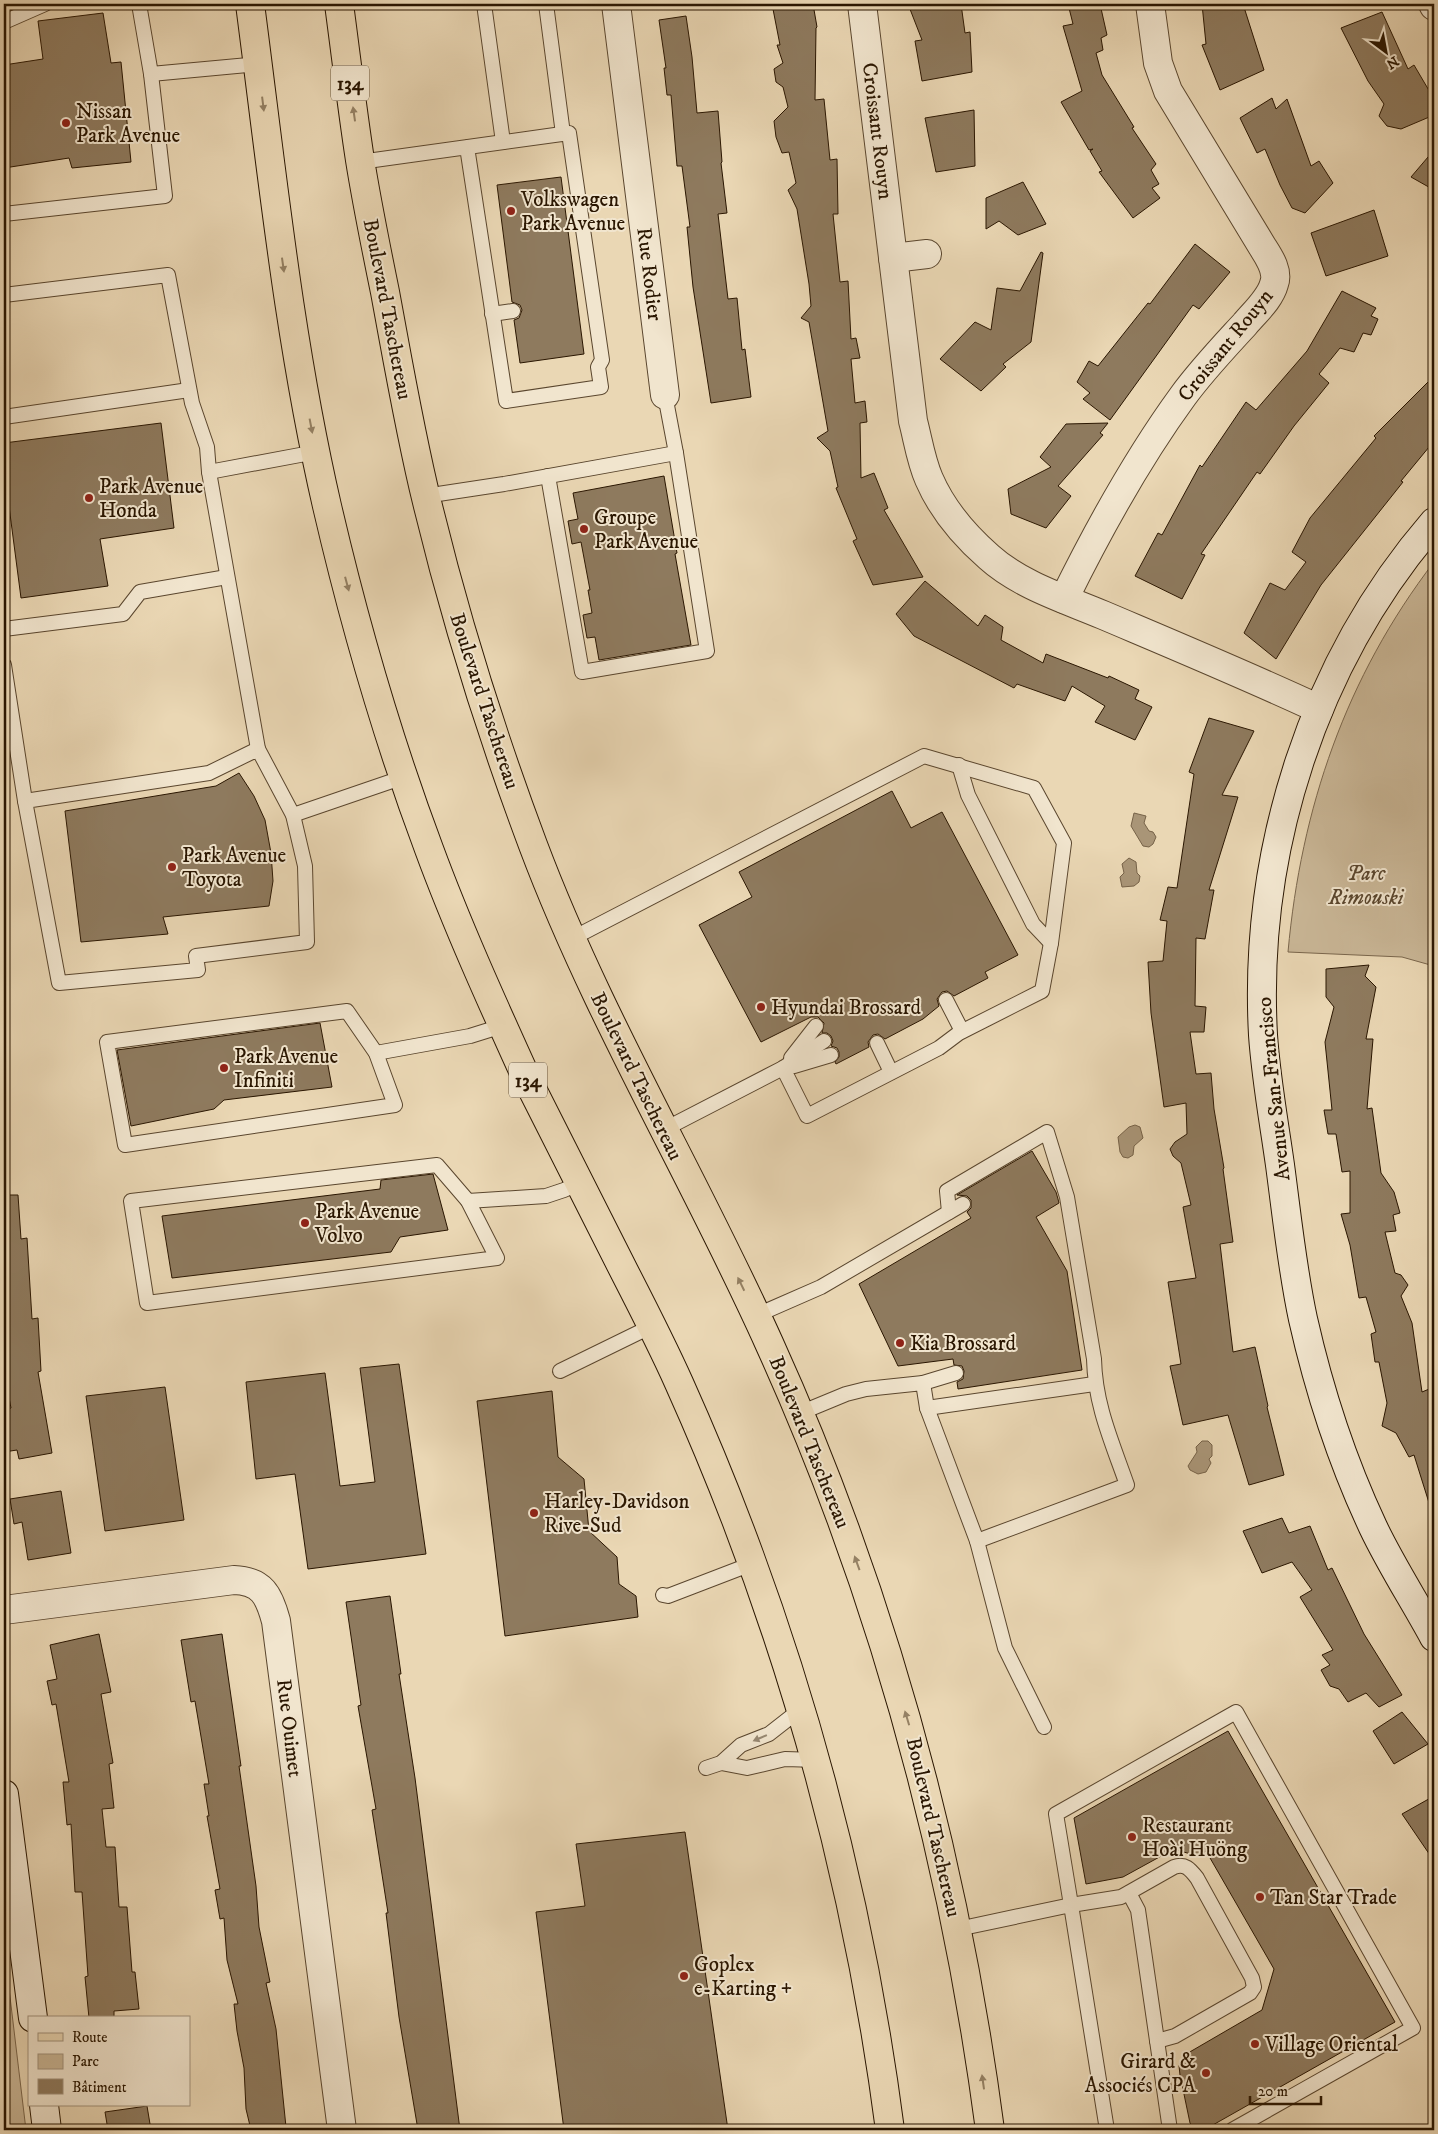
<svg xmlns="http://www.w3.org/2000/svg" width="1438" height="2134" viewBox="0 0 1438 2134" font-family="'IM FELL DW Pica',serif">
<rect width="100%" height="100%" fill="#ead7b4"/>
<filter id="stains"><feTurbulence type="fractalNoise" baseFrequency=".004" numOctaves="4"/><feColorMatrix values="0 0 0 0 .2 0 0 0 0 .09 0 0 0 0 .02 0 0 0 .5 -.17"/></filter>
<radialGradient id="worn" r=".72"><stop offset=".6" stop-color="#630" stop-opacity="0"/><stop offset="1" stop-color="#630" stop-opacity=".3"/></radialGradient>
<!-- green -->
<g fill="#c9b696" stroke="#7a664c">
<path d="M1434 562V966L1402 957 1288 952C1301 808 1346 677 1434 562Z"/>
<path d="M4 1947 26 2130H4Z"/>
</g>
<!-- water -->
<g fill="#a99577" stroke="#766248">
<path d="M1134 813 1146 816 1144 823 1149 831 1153 832 1156 837 1153 844 1149 847 1143 846 1131 826Z"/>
<path d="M1129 858 1136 862 1137 873 1140 876 1139 882 1134 886 1122 887 1120 877 1124 873 1122 864Z"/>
<path d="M1135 1125 1140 1127 1143 1138 1134 1146 1133 1155 1128 1158 1123 1157 1120 1152 1118 1137 1129 1127Z"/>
<path d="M1202 1441H1208L1212 1445V1456L1209 1459 1211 1463 1206 1472 1198 1474 1190 1470 1188 1466 1197 1452 1196 1447Z"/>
</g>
<!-- building -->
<g fill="#8e7a5e" stroke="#2a1601">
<path d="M772 4H813L817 27 816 28 815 100 824 99 830 160 837 159 838 214H833L840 282 848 281 851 339 856 338 860 358 851 359 855 403 865 401 867 422 860 423 861 478 874 473 888 508 884 510 923 577 873 585 853 541 857 539 836 488 838 487 830 451 817 438 828 431 809 322 801 318 811 306 809 284 797 209 788 190 796 183 789 152 782 153 776 137 774 121 788 107 783 87 776 82 774 69 783 63 777 45H780Z"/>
<path d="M908 4H961L965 33 970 32 972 72 922 81 915 41 922 40Z"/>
<path d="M1068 4H1100L1107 35 1101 38 1103 50 1096 53 1102 75 1134 127 1132 128 1156 164 1151 170 1159 184 1152 188 1160 198 1133 218 1099 172 1102 171 1090 151 1093 149 1089 150 1061 102 1082 91 1063 26 1073 24Z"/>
<path d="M1202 4H1243L1264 70 1220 90 1202 45 1206 44Z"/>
<path d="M1382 12 1408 69 1414 65 1434 99V115L1401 129 1387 126 1379 116 1384 104 1368 81 1341 28Z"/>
<path d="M103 13 111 63 121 62 131 162 72 168 69 158 4 168V65L43 59 38 21Z"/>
<path d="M686 16 692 57 697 113 718 111 722 162 721 163 727 213 718 214 728 299 737 298 742 350 745 349 751 397 711 403 693 287 687 227H690L682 166H677L671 95H667L664 68H666L659 20Z"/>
<path d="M1272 98 1276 109 1287 99 1311 166 1319 161 1333 183 1305 213 1292 208 1280 185 1265 149 1257 153 1240 118Z"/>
<path d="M974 110 975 166 936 172 925 118Z"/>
<path d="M1434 150V190L1411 177Z"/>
<path d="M561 177 584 354 520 363 514 320 519 318 522 310 520 305 512 302 497 185Z"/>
<path d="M1023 182 1046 224 1018 235 999 221 986 229V198Z"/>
<path d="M1374 210 1388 256 1326 276 1311 233Z"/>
<path d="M1195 244 1230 272 1199 309 1193 305 1110 420 1083 399 1090 393 1077 382 1089 361 1098 366 1148 303 1150 304Z"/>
<path d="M1041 252 1043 253 1031 342 1003 364 1006 367 981 391 940 359 975 322 991 330 997 288 1020 291Z"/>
<path d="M1342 291 1376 308 1371 316 1378 319 1371 335 1363 333 1354 352 1340 348 1319 374 1329 383 1294 426 1260 474 1257 472 1201 554 1205 555 1182 599 1135 576 1158 533 1162 535 1200 465 1202 467 1246 402 1256 410 1307 351Z"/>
<path d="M1434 376V441L1401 481 1403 482 1321 585 1276 659 1244 633 1270 583 1285 590 1306 562 1292 552 1310 518 1376 438 1374 436Z"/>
<path d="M161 423 174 528 100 539 108 586 21 598 4 468V443Z"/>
<path d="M1108 423 1100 433 1103 435 1058 486 1071 496 1046 528 1011 514 1008 489 1051 467 1040 457 1066 424Z"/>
<path d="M664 476 677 553 675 554 691 645 599 660 595 637 587 638 583 615 592 613 588 590H590L581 542 572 544 568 521 578 519 573 493Z"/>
<path d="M925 581 978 626 985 615 1003 627 1001 640 1043 663 1046 654 1108 678 1109 676 1139 690 1135 699 1152 707 1135 740 1095 722 1105 706 1072 686 1065 701 1017 684 1014 688 914 636 896 614Z"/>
<path d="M1209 718 1254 731 1222 795 1238 797 1209 890H1214L1205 939 1196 938 1195 1006 1206 1007 1204 1032H1190L1196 1074 1211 1073 1214 1109 1224 1168 1223 1169 1233 1242 1220 1244 1233 1352 1255 1347 1268 1406 1267 1407 1284 1475 1249 1485 1228 1415 1183 1425 1170 1366 1181 1364 1168 1282 1196 1278 1183 1207 1191 1205 1181 1163 1173 1156 1170 1149 1175 1142 1187 1134 1186 1103 1164 1107 1151 1013 1148 962 1163 961 1167 921 1160 920 1168 887 1177 888 1194 774 1189 772Z"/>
<path d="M239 773 254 796 265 820 271 853 273 881 269 906 163 917 168 934 81 942 65 811 216 786Z"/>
<path d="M892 791 911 828 942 812 1018 955 985 972 988 978 954 996 947 991 942 992 937 999 939 1006 923 1019 885 1039 878 1034 873 1035 868 1042 869 1047 836 1064 835 1062 839 1057V1052L837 1048 831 1046 833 1041 831 1036 827 1033H822L824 1023 818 1017H811L761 1042 699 925 752 897 739 872Z"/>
<path d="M1369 965 1365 976 1376 987 1366 1039H1373L1367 1109 1372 1108 1381 1173 1394 1192 1400 1213 1393 1215 1396 1231 1385 1232 1395 1273 1401 1275 1408 1285 1401 1296 1412 1323 1422 1392 1434 1387V1506H1430L1414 1455 1409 1457 1396 1433 1382 1426 1387 1403 1379 1362H1375L1371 1334 1376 1332 1366 1297 1359 1298 1350 1245 1341 1214 1350 1213V1171L1342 1172 1336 1134H1328L1324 1110H1332L1325 1042 1334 1007 1326 997V969Z"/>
<path d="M320 1023 332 1087 224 1100 214 1109 131 1126 117 1050Z"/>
<path d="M1032 1151 1056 1192 1058 1199 1059 1203 1036 1217 1067 1271 1082 1370 958 1389 957 1382 963 1379 964 1371 962 1366 954 1365 953 1359 898 1366 859 1284 971 1218 967 1212 971 1208V1200L967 1196 957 1195Z"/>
<path d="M433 1174 448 1230 400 1237 391 1252 172 1278 162 1216 380 1189 381 1180Z"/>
<path d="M4 1195H18L21 1239 27 1238 32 1319 38 1318 41 1371 38 1372 52 1453 19 1459 17 1450 4 1452V1410L11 1408 4 1372Z"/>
<path d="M399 1364 426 1554 308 1569 295 1474 256 1479 246 1382 325 1373 340 1486 375 1482 360 1368Z"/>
<path d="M165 1387 184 1520 105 1531 86 1396Z"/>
<path d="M552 1391 558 1457 584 1479 589 1531 617 1557 619 1584 636 1596 638 1617 505 1636 477 1401Z"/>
<path d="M61 1491 71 1553 28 1560 22 1522 14 1524 10 1499Z"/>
<path d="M1282 1518 1289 1533 1310 1526 1328 1570 1332 1568 1364 1634 1402 1695 1379 1707 1366 1693 1348 1702 1339 1689 1330 1686 1321 1670 1330 1665 1322 1655 1333 1650 1300 1597 1312 1590 1292 1562 1262 1573 1243 1531Z"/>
<path d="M390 1596 401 1674H399L415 1778 460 2130H418L399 2017 386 1913H388L372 1810 376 1809 358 1706 361 1705 346 1602Z"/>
<path d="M99 1634 111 1692 101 1694 113 1763 109 1764 114 1808 102 1809 106 1847H115L119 1907H127L132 1972H135L139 2009 114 2011V2018H89L85 1977 88 1976 82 1892H75L71 1824 67 1825 63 1782H69L56 1704 52 1705 47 1681 57 1679 50 1645Z"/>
<path d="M222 1634 241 1766H239L256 1886 259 1927 270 1982 266 1983 276 2029 286 2127 256 2130H251L246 2109 244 2068 237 2031 234 2004H238L227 1960 224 1918 220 1919 215 1890 220 1889 207 1816H209L204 1784H209L195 1701 191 1702 181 1640Z"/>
<path d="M1402 1712 1428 1744 1394 1764 1373 1731Z"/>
<path d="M1228 1731 1395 2022 1204 2130H1195L1190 2123 1180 2075 1179 2066 1182 2058 1188 2053 1262 2010 1274 1969 1206 1851 1197 1856 1174 1849 1123 1877 1086 1884 1074 1818Z"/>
<path d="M1434 1796V1861L1402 1814Z"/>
<path d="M685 1832 728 2130H564L536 1912 585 1906 576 1844Z"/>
<path d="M147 2106 151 2130H108L105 2112Z"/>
</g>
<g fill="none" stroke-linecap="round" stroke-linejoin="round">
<!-- lane casing -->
<g stroke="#5a462e" stroke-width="16">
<g id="lane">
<path d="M484 4 503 142"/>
<path d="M546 4 563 134"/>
<path d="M4 22 45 4"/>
<path d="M151 74 258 64"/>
<path d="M360 162 569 133 602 360 598 367 601 387 506 401 467 147"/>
<path d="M4 214 165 196 151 74 139 4"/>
<path d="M4 295 168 275 192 403 207 447 209 472 258 749"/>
<path d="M492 314 513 311"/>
<path d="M4 417 189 390"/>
<path d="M209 472 316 452"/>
<path d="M548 476 582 672 707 651 676 453 665 395"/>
<path d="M425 496 504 484 676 453"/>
<path d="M4 629 123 614 140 592 227 577"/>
<path d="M4 665 25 801"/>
<path d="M258 749 293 815 305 866 307 942 196 956 198 970 59 983 25 801 209 773Z"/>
<path d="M959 765 968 795 1033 924 1051 943"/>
<path d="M293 815 404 777"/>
<path d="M571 939 924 756 1034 788 1064 843 1051 943 1042 991 959 1033 939 1048 807 1116 783 1068"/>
<path d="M946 1000 962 1031"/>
<path d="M347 1011 376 1053 395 1105 125 1145 107 1042Z"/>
<path d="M877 1043 891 1072"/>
<path d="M376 1053 470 1036 502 1026"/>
<path d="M791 1058 816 1026"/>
<path d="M794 1066 831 1055"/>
<path d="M663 1130 783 1068 824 1041"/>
<path d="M437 1165 468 1201 497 1258 147 1303 131 1201Z"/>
<path d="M468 1201 546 1196 564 1190 580 1183"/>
<path d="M949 1212 947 1191 1047 1132 1067 1197 1094 1359C1095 1405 1112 1442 1127 1485L977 1541"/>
<path d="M757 1315 821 1287 963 1204"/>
<path d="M560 1371 652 1326"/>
<path d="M923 1383 956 1373"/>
<path d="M927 1408 1094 1384"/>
<path d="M800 1413 846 1394 866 1389 923 1383 927 1408 977 1541 1005 1648 1044 1727"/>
<path d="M663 1595 668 1596 754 1563"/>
<path d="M721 1763 747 1768 785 1759 817 1760"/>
<path d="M706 1768 721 1763 741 1745 769 1734 801 1709"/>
<path d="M1129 1893 1138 1910 1170 2130"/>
<path d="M958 1929 1071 1905 1107 2130"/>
<path d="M1157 2041 1175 2036 1250 1993 1254 1987 1252 1978 1197 1878C1190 1869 1185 1863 1174 1867L1121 1897 1071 1905 1056 1814 1236 1712 1413 2028 1232 2130"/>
</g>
</g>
<!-- street casing -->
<g stroke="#5a462e" stroke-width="30">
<g id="street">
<path d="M616 4 665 395"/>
<path d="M862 4 913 421C918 440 921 461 929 479 942 509 965 536 989 557 1020 585 1065 599 1103 615 1176 646 1248 676 1319 709"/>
<path d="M1433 4 1434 6"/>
<path d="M893 258 927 254"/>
<path d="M1064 599C1099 528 1137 459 1183 396 1202 370 1224 347 1245 324 1255 312 1270 299 1274 284 1279 271 1269 257 1262 246L1168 91 1158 63 1150 4"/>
<path d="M4 1610 234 1580C262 1581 269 1595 276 1621L342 2130"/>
</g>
</g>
<!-- secondary casing -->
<g stroke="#2a1601" stroke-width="30">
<g id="secondary">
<path d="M1434 522C1313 662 1253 851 1263 1035 1266 1079 1274 1122 1280 1165 1287 1217 1292 1268 1303 1319 1319 1390 1342 1461 1373 1527 1391 1565 1414 1600 1434 1637"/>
<path d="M4 1794 33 2018"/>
<path d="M44 2105 47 2130"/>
</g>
</g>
<!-- primary casing -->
<g stroke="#2a1601" stroke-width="30">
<g id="primary">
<path d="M250 4C272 172 289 341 327 506 354 622 387 737 429 849 457 925 491 1000 525 1075 558 1140 591 1206 624 1271 643 1308 662 1345 679 1383 787 1623 856 1869 890 2130"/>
<path d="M339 4C346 56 352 108 360 160 367 204 376 248 385 292 398 362 410 433 427 502 455 618 491 733 533 845 598 1018 694 1176 769 1343 883 1594 954 1857 990 2130"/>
</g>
</g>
<!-- lane -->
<use href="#lane" stroke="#f1e5ce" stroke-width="14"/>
<!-- street -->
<use href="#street" stroke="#f1e5ce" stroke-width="28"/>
<!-- secondary -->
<use href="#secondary" stroke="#f1e5ce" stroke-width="28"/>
<!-- primary -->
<use href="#primary" stroke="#ead7b4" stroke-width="28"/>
</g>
<!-- one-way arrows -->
<defs><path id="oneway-solid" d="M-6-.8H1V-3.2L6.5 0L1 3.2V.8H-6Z" transform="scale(1.25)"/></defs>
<g fill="#948063">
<use href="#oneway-solid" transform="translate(263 104) rotate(83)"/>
<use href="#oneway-solid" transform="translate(354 114) rotate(-98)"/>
<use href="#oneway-solid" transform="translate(283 265) rotate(82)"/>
<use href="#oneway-solid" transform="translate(311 426) rotate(79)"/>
<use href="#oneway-solid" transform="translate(347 584) rotate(75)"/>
<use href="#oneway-solid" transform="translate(741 1284) rotate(-116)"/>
<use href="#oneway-solid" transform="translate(857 1563) rotate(-110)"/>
<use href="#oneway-solid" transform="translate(907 1718) rotate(-107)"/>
<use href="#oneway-solid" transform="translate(983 2082) rotate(-98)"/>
</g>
<use fill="#978872" href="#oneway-solid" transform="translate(760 1738) rotate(157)"/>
<!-- markers -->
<g fill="#8f2418" stroke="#f1e5ce" stroke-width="2">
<circle cx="66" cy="123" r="5"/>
<circle cx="511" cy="211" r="5"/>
<circle cx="89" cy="498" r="5"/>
<circle cx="584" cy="529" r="5"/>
<circle cx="172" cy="867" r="5"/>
<circle cx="761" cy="1007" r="5"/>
<circle cx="224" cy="1068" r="5"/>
<circle cx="305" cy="1223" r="5"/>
<circle cx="900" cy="1343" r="5"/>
<circle cx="534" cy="1513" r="5"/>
<circle cx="1132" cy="1837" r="5"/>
<circle cx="1260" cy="1897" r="5"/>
<circle cx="684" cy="1976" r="5"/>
<circle cx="1255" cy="2044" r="5"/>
<circle cx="1206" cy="2073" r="5"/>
</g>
<g text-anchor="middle" stroke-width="4" stroke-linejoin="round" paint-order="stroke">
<!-- shield labels -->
<g fill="#f1e5ce" stroke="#66543e" stroke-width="1">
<rect x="331" y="65.5" width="38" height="35" rx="4"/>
<rect x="509" y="1062.5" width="38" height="35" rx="4"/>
</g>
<g font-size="20" font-weight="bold" fill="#2a1601">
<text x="350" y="90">134</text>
<text x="528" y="1087">134</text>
</g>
<!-- poi labels -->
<g font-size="21" fill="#2a1601" stroke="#f1e5ce" text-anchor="start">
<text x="76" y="118">Nissan<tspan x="76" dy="24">Park Avenue</tspan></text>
<text x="521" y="206">Volkswagen<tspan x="521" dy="24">Park Avenue</tspan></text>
<text x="99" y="493">Park Avenue<tspan x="99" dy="24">Honda</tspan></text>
<text x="594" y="524">Groupe<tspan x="594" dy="24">Park Avenue</tspan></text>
<text x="182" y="862">Park Avenue<tspan x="182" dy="24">Toyota</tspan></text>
<text x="771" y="1014">Hyundai Brossard</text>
<text x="234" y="1063">Park Avenue<tspan x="234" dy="24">Infiniti</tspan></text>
<text x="315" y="1218">Park Avenue<tspan x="315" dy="24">Volvo</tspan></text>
<text x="910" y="1350">Kia Brossard</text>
<text x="544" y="1508">Harley-Davidson<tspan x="544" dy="24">Rive-Sud</tspan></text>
<text x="1142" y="1832">Restaurant<tspan x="1142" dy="24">Hoài Huöng</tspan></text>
<text x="1270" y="1904">Tan Star Trade</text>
<text x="694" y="1971">Goplex<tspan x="694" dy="24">e-Karting +</tspan></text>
<text x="1265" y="2051">Village Oriental</text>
<text x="1196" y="2068" text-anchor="end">Girard &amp;<tspan x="1196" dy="24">Associés CPA</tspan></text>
</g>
<!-- street labels -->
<g font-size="21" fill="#2a1601" stroke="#f1e5ce">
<text transform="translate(878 131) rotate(83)" y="7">Croissant Rouyn</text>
<text transform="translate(650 274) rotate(83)" y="7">Rue Rodier</text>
<text transform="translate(388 309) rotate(79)" y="7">Boulevard Taschereau</text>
<text transform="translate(1225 345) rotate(-51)" y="7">Croissant Rouyn</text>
<text transform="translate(485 701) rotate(72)" y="7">Boulevard Taschereau</text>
<text transform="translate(637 1076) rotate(64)" y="7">Boulevard Taschereau</text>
<text transform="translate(1273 1089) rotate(-96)" y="7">Avenue San-Francisco</text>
<text transform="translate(810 1442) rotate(68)" y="7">Boulevard Taschereau</text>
<text transform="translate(290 1728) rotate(83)" y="7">Rue Ouimet</text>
<text transform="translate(934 1827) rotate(77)" y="7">Boulevard Taschereau</text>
</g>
<!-- park labels -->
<g font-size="21" font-style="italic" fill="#5a462e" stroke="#f1e5ce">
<text x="1366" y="880">Parc<tspan x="1366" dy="24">Rimouski</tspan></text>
</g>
</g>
<!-- margin -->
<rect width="1438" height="2134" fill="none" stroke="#ead7b4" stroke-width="20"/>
<rect x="5" y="5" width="1428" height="2124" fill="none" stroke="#2a1601" stroke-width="2.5"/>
<rect x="10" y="10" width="1418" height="2114" fill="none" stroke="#2a1601"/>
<!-- legend -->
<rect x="28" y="2016" width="162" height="90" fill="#f1e5ce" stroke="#a1927c"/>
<rect x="38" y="2033" width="25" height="8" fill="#ead7b4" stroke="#a1927c"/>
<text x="72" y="2042" font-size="15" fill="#2a1601">Route</text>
<rect x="38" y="2054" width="25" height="15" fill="#c9b696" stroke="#a1927c"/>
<text x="72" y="2066" font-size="15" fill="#2a1601">Parc</text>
<rect x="38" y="2079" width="25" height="15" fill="#8e7a5e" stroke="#a1927c"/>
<text x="72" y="2092" font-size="15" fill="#2a1601">Bâtiment</text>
<!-- north arrow -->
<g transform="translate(1386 52) rotate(148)" stroke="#f1e5ce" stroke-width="4" paint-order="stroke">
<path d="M0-4L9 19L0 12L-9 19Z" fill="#2a1601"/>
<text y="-8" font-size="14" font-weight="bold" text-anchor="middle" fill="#2a1601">N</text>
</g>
<!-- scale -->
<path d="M1250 2096v8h71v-8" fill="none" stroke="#2a1601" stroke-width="2.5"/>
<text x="1258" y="2096" font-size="15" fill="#2a1601" stroke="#f1e5ce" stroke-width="4" paint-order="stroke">20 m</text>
<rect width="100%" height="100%" filter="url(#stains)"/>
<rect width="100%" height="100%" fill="url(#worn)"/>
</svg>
